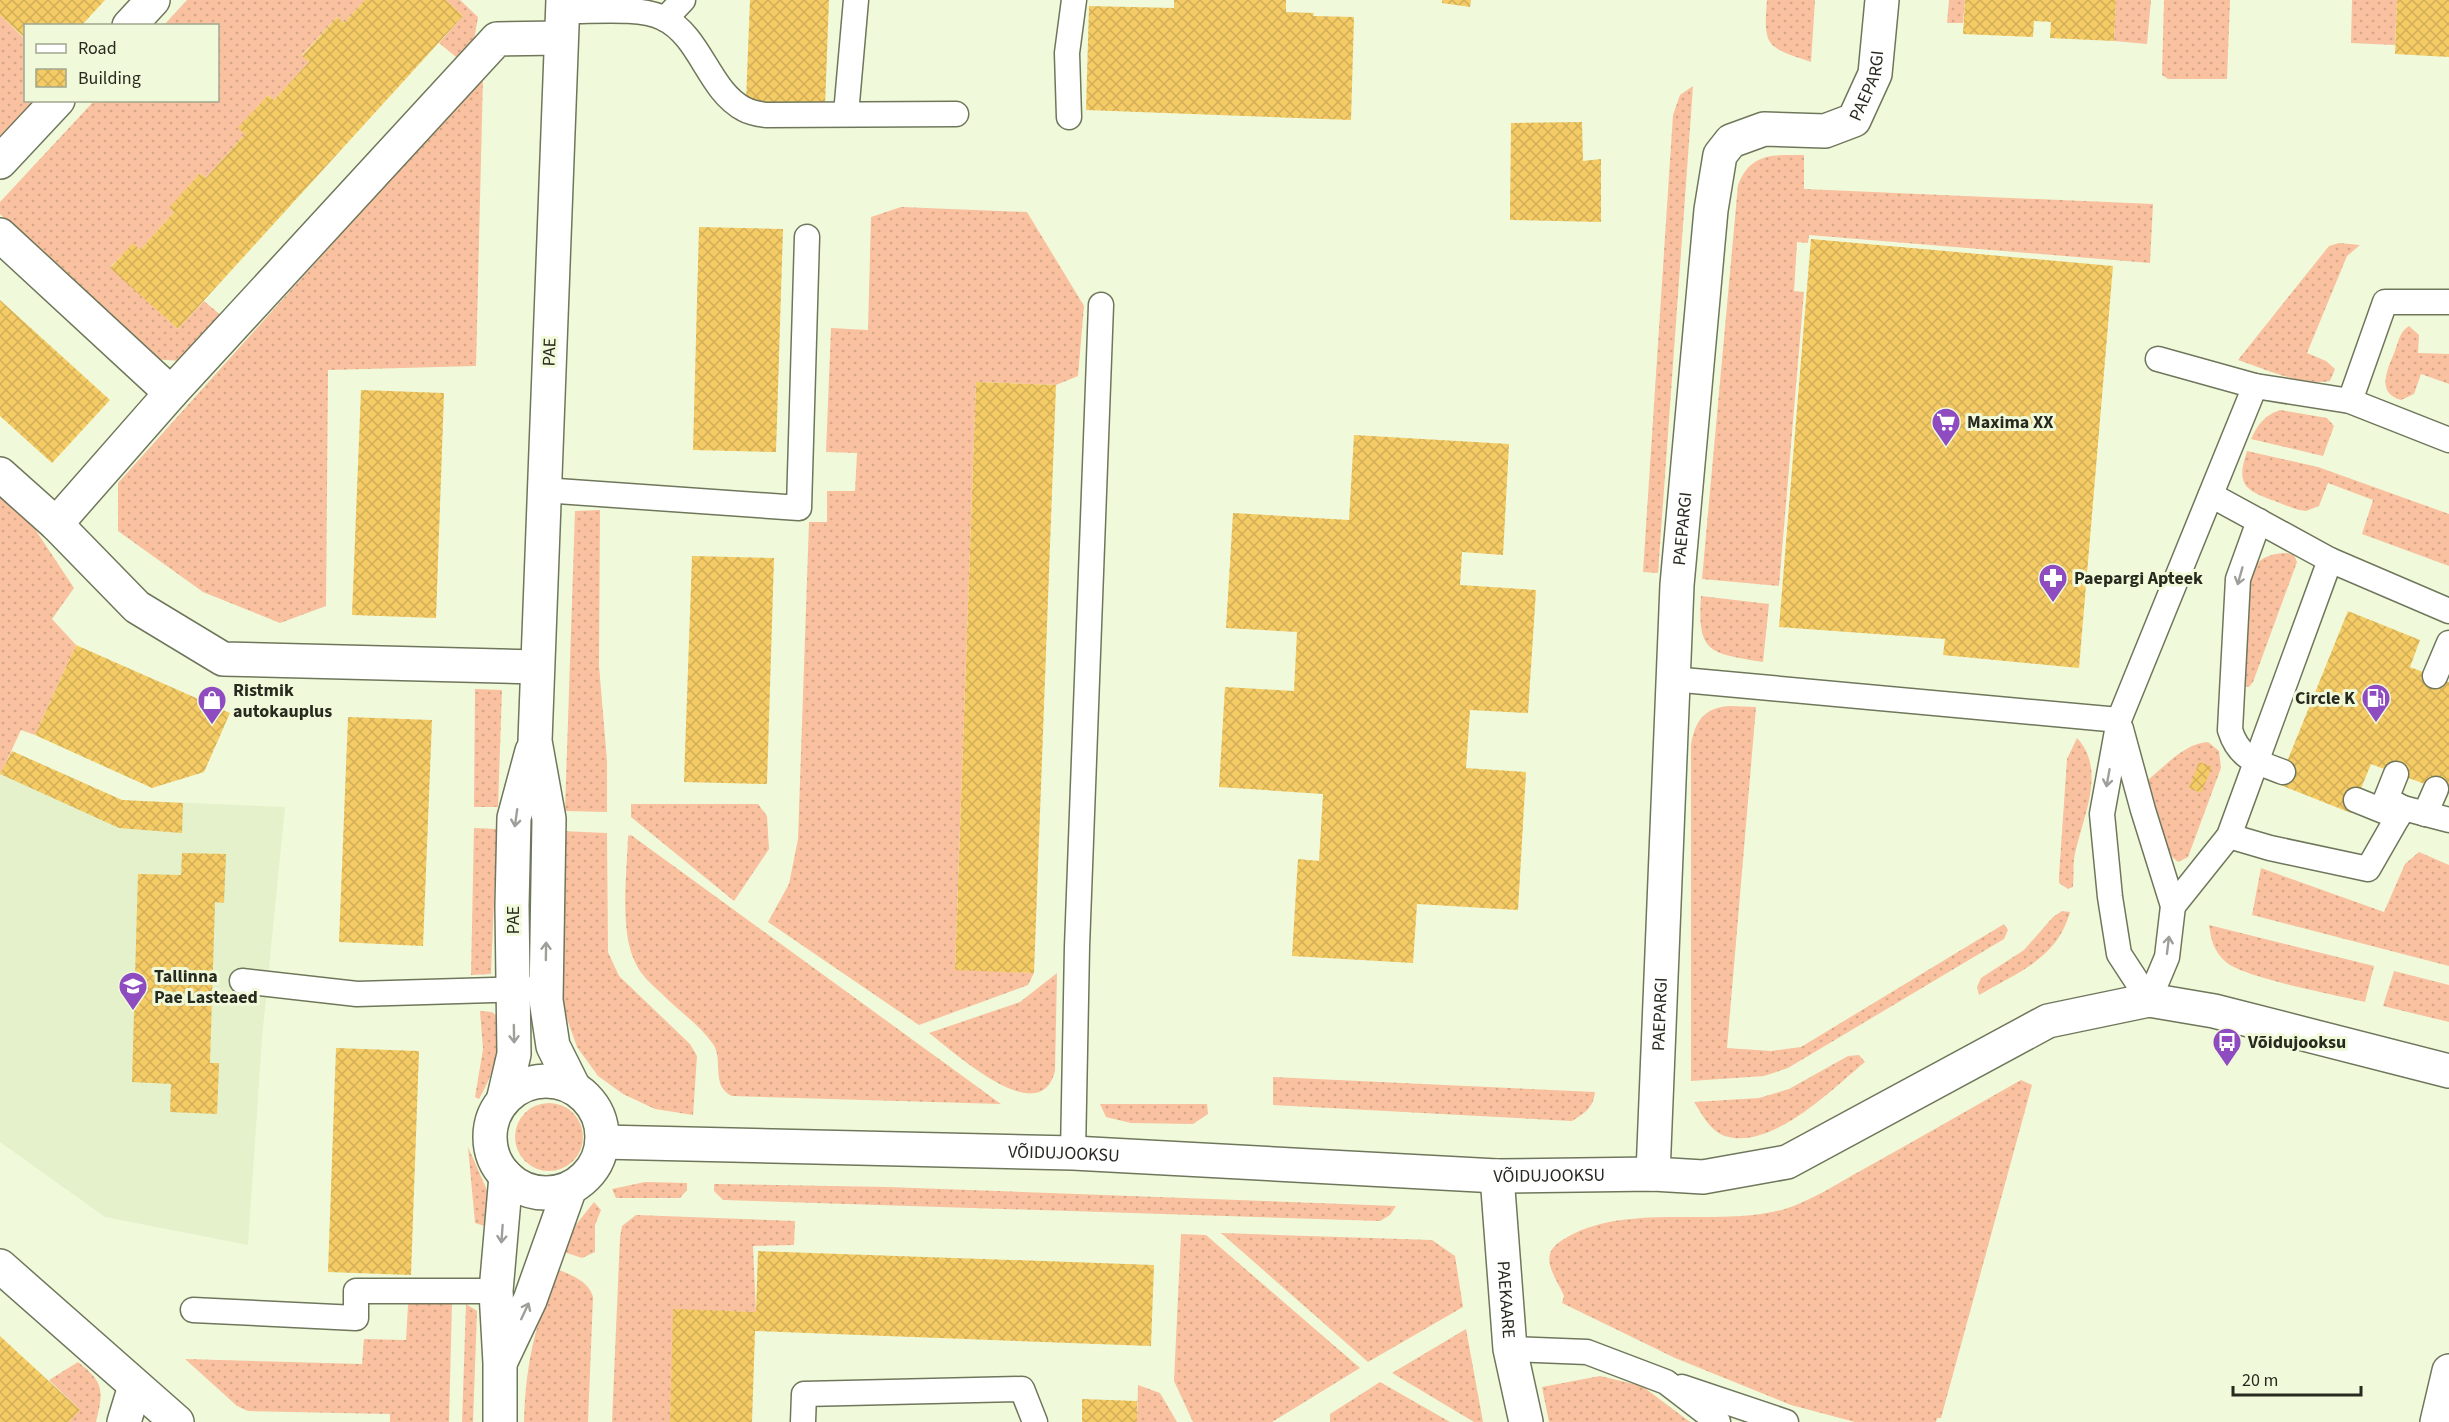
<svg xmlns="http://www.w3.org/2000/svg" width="2449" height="1422" viewBox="0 0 2449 1422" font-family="'Source Sans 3',sans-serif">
<defs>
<pattern id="grass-dots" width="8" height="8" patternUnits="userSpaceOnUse" patternTransform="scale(1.5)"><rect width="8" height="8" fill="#f9c19f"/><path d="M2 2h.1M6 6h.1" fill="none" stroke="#d5a688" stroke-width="1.8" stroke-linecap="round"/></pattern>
<pattern id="building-cross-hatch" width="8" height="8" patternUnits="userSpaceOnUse" patternTransform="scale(1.5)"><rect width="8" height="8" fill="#f4cb65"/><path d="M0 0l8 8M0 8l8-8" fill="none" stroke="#d1ae57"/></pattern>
</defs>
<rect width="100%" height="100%" fill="#f0fada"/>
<!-- built -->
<path fill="#e4f1ca" d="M12 751 122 800 285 807 262 1038 248 1245 105 1217 0 1142V775Z"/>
<!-- grass -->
<g fill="url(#grass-dots)">
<path d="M187 0H365L344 23 337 17 302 55 309 62 274 100 268 95 239 128 245 134 206 178 200 173 170 208 174 212 140 250 133 244 110 267 178 329 204 301 223 317 181 361 151 359 0 214V202L94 101 218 100V26L164 25Z"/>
<path d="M446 0H460L478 17 473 46 461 61 439 43 463 16Z"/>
<path d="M1767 0H1815L1811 62C1767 47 1763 48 1767 0Z"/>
<path d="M1949 0H1965L1963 23H1947Z"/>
<path d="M2116 0H2151L2147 44 2114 41Z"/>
<path d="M2164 0H2230L2227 79H2168L2162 75Z"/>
<path d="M2352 0H2397L2395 45 2351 43Z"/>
<path d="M0 15 25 39 26 100 35 101 0 139Z"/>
<path d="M483 76 476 366 328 370 326 606 280 623 203 592 118 531V483Z"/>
<path d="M1693 86 1658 573 1643 572 1673 115 1680 95Z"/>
<path d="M1804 155V189L2153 204 2150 263 1809 235 1808 243 1797 242 1794 291 1804 292 1779 586 1702 579 1738 185C1751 152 1773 155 1804 155Z"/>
<path d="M901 207 1027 212 1084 306 1078 376 1056 385 976 382 955 969 1034 973 1028 985 919 1025 768 922 789 884 798 839 809 522H827V491H855L857 453 826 452 831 328 868 330 871 217Z"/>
<path d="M2339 243 2360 245 2347 256 2307 353 2326 361 2335 369 2330 381C2301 386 2265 369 2238 360L2329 246Z"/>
<path d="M2409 326 2419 335 2418 353 2449 354V384L2421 374 2414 394 2401 400C2375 393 2388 368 2395 351 2398 342 2400 331 2409 326Z"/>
<path d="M2280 410 2327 418 2334 426 2323 456 2251 439C2258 424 2264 416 2280 410Z"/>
<path d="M2247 451 2318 467 2449 514V566L2362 534 2373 500 2328 483 2319 506 2306 511C2295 510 2285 505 2275 501 2244 490 2236 484 2247 451Z"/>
<path d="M0 489 25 514 74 588 52 619 76 645 35 735 21 730 0 775Z"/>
<path d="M600 510 599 666 607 761V812L565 811 575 511Z"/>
<path d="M2288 553 2294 555 2297 562 2253 682 2249 687 2244 686C2244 665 2244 645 2245 625 2245 591 2242 553 2288 553Z"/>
<path d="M1701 596 1769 604 1763 662C1710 653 1697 654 1701 596Z"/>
<path d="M475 689 502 690 498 807H474Z"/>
<path d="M1729 706 1756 707 1727 1048 1771 1051 1801 1047 2004 924 2008 930 2004 939 1788 1068 1764 1076 1691 1081V745C1695 721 1704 708 1729 706Z"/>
<path d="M2077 738C2108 771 2081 820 2074 859 2073 868 2074 878 2073 887L2068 889 2059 883V876L2067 759Z"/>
<path d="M2208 742 2219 751 2221 768 2188 857 2178 862 2170 855 2148 780C2165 766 2185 743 2208 742Z"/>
<path d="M631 804H758L767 816 769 849 734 901 631 817Z"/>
<path d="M474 828 497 829 491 974 471 975Z"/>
<path d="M561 831 607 833 608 952 619 976 690 1044 697 1056 693 1115 655 1109 623 1094 598 1076 577 1047 565 1013 559 985Z"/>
<path d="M631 835 1001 1104 732 1096C710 1086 724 1060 713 1044 699 1024 676 1009 660 992 651 984 641 975 636 964 619 932 627 873 628 836Z"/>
<path d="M2419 852 2449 865V966L2252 915 2261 868 2384 912 2405 864Z"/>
<path d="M2062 911 2070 912C2057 959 2018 972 1979 995L1977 987 1981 978 2024 950 2053 917Z"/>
<path d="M2209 925 2374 966 2365 1002C2337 995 2244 978 2226 962 2214 952 2211 940 2209 925Z"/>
<path d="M2394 971 2449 985V1022L2383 1006Z"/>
<path d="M1057 973 1055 1071C1040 1132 953 1051 929 1033L1020 1002Z"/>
<path d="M480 1011 492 1012 497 1016C501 1046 495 1072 479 1099L475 1097 483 1049Z"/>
<path d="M1859 1055 1865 1062C1833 1088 1772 1151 1725 1136 1710 1131 1702 1114 1694 1102L1759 1098 1789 1089 1848 1056Z"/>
<path d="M1273 1077 1595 1092C1593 1108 1585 1113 1572 1121L1273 1105Z"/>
<path d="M2021 1080 2032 1085 1941 1418H1937L1936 1422H1855L1791 1405 1675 1358 1562 1303 1564 1296C1556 1277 1537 1256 1561 1241 1623 1200 1714 1229 1785 1209 1811 1201 1838 1183 1862 1170 1916 1140 1968 1110 2021 1080Z"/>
<circle cx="549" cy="1137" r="34"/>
<path d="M1100 1104H1207L1208 1114 1193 1124 1131 1123 1106 1117Z"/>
<path d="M468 1147 494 1206V1229L475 1223Z"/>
<path d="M645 1182 687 1183V1190L680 1198H616L612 1189Z"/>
<path d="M714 1184 888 1187 1396 1206 1390 1215 1380 1221 723 1200 714 1191Z"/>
<path d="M594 1202 601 1210 595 1225V1252L582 1258 564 1252 574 1227Z"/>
<path d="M636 1215 795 1221 794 1245 753 1246 756 1312 674 1310 670 1422H612L620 1237 622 1226Z"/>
<path d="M1221 1233 1432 1240 1455 1256 1463 1307 1368 1362Z"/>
<path d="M1181 1234 1206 1235 1360 1368 1272 1422H1193L1174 1381Z"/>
<path d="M557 1269C571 1275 589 1281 593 1297L588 1422H524C526 1361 535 1326 557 1269Z"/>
<path d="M410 1302 452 1303 449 1422H390V1414L248 1411 237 1406 185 1359 362 1364 364 1339 406 1340 408 1305Z"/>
<path d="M466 1304 477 1311 473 1422H462Z"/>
<path d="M1466 1329 1483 1422H1474L1392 1373Z"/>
<path d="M78 1362C104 1382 104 1391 96 1422H69L80 1410 49 1380Z"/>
<path d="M1600 1376 1642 1386 1690 1422H1549L1542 1387Z"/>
<path d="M1380 1382 1450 1422H1330V1414Z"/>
<path d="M1138 1385 1160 1393 1177 1422H1137Z"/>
</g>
<!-- building -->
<g fill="url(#building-cross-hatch)">
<path d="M0 0H105L81 26H26V39L0 15Z"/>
<path d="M365 0H446L463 16 178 329 110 268 133 243 140 250 174 212 169 208 200 173 206 178 245 134 238 128 268 95 274 100 309 62 302 56 337 17 344 23Z"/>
<path d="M750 0H829L825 106 746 102Z"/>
<path d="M1174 0H1286V12L1314 13 1313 16 1354 17 1351 120 1086 110 1089 6 1174 8Z"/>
<path d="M1442 0H1471L1470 7 1442 3Z"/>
<path d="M1965 0H2116L2114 41 2050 38 2051 22 2034 21 2033 37 1963 34Z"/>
<path d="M2397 0H2449V57L2395 54Z"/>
<path d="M1582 122 1583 161 1601 159V222L1510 220 1511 123Z"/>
<path d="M699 227 783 229 776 452 693 450Z"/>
<path d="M1811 239 2113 266 2079 668 1943 655 1945 639 1779 627Z"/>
<path d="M0 300 110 400 52 463 0 416Z"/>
<path d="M976 382 1056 385 1034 973 955 970Z"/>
<path d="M361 390 444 393 436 618 352 615Z"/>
<path d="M1354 435 1509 444 1503 555 1462 552 1460 585 1536 590 1528 713 1470 710 1466 768 1526 772 1518 910 1417 904 1413 963 1292 956 1298 859 1319 861 1323 794 1219 787 1225 687 1294 691 1297 632 1226 628 1233 513 1349 520Z"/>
<path d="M692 556 774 558 767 784 684 782Z"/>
<path d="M2348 611 2420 640 2410 667 2449 682V793L2371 764 2351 813 2278 784Z"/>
<path d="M76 645 230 713 204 772 152 788 35 735Z"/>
<path d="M348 717 432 720 423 946 339 942Z"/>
<path d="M12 751 122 800 183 803 182 833 119 828 0 774Z"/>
<path d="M2199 762 2212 767 2201 793 2189 788Z"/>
<path d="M182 853 226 854 224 903 215 902 210 1063H219L217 1114 170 1112 171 1084 132 1082 138 874 181 875Z"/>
<path d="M336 1048 419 1051 411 1275 328 1272Z"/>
<path d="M758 1251 1154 1265 1151 1346 755 1331 752 1422H670L673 1309 756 1312Z"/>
<path d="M0 1336 80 1410 69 1422H0Z"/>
<path d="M1082 1399 1137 1401V1422H1082Z"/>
</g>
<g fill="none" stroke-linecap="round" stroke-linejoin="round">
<!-- lane casing -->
<g stroke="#6e775b" stroke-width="27">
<g id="lane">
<path d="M562 11C589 12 639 6 663 18 701 36 708 90 744 109 751 113 759 114 766 115L956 114"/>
<path d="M665 19 683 0"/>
<path d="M846 114 856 0"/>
<path d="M1069 117 1067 53 1074 0"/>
<path d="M2158 359 2255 386"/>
<path d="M2350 401 2385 302H2449"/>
<path d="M543 490 799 508 807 237"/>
<path d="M2211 495 2330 560"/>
<path d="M2259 521 2238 579 2230 730C2239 759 2257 762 2283 772"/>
<path d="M2435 676 2449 643"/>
<path d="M1672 679 2119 720"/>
<path d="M2121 729 2143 810 2173 906 2167 957 2149 1000"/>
<path d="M2396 774 2386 799 2403 808"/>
<path d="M2356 800 2398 817"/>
<path d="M2425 814 2436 789"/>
<path d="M2229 836 2270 848 2368 869 2403 808 2449 820"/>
<path d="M2173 906 2229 836 2330 560 2449 611"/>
<path d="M242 981 357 994 528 989"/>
<path d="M2149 1000 2119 954 2110 897 2102 814 2119 720 2255 386 2350 401 2449 440"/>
<path d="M1073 1153 1077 947 1101 305"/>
<path d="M193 1310 356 1318V1291H496"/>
<path d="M1510 1349 1587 1352 1666 1382 1718 1422"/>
<path d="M1682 1387 1786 1422"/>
<path d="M803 1422 804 1394 1022 1389 1035 1422"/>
</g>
</g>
<!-- street casing -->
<g stroke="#6e775b" stroke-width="36">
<g id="street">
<path d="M129 26 153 0"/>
<path d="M0 162 58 100"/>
<path d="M0 235 171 393"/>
<path d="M0 474 56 524 137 607 223 659 536 667"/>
<path d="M56 524 171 393 497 39 561 38"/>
<path id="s1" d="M1653 1174 1677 585 1711 210 1720 155 1731 141 1764 129 1825 131 1854 120 1875 74 1882 0"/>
<path d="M0 1266 177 1422"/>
<path d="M124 1422 135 1386"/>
</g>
</g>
<!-- secondary casing -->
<g stroke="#6e775b" stroke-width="36">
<g id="secondary">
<path d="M563 0 535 741 549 819 546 1000 553 1046 574 1088"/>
<circle cx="546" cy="1137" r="56"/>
<path d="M503 1101 514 1054 512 906 514 818 532 751"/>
<path id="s2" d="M602 1142 1073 1153 1497 1176 1653 1174 1703 1177 1787 1162 2048 1021 2149 1000 2214 1011 2449 1071"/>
<path id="s3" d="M1497 1176 1510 1349 1526 1422"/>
<path d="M502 1359 530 1300 570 1188"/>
<path d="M500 1422V1363L496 1291 506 1176"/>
<path d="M2437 1422 2449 1371"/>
</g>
</g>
<!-- lane -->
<use href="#lane" stroke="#fff" stroke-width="24"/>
<!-- street -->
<use href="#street" stroke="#fff" stroke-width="33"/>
<!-- secondary -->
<use href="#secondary" stroke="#fff" stroke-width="33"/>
</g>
<!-- one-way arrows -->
<defs><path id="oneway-shaft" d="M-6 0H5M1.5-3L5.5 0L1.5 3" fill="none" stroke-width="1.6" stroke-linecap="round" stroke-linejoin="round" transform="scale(1.5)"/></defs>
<g stroke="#9e9f9a">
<use href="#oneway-shaft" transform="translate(2240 576) rotate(106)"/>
<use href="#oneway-shaft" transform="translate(2108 778) rotate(100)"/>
<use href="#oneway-shaft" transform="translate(516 818) rotate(98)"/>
<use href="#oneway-shaft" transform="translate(2168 945) rotate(-83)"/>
<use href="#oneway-shaft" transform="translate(546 951) rotate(-89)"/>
<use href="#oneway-shaft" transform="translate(514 1034) rotate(89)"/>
<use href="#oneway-shaft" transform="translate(502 1234) rotate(94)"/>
<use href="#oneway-shaft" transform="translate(525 1311) rotate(-65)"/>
</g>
<!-- icons -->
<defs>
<g id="supermarket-pin" transform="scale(1.5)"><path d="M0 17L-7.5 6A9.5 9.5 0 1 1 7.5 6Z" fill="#8e4cc0" stroke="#f0fada"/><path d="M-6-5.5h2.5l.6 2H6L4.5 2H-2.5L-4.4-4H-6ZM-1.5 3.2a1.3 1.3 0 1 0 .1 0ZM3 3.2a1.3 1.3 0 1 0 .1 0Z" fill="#fff"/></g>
<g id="pharmacy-pin" transform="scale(1.5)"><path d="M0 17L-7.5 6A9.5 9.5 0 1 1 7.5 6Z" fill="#8e4cc0" stroke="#f0fada"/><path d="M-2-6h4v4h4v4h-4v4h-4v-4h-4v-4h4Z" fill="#fff"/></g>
<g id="fuel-pin" transform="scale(1.5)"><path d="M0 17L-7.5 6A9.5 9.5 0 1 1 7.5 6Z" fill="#8e4cc0" stroke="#f0fada"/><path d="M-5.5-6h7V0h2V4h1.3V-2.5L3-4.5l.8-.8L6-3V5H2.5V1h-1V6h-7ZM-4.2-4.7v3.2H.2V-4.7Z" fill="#fff"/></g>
<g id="shop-pin" transform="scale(1.5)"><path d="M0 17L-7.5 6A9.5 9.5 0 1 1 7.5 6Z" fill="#8e4cc0" stroke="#f0fada"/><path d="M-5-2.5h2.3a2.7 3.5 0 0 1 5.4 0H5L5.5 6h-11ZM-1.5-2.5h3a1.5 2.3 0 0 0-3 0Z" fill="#fff"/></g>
<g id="school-pin" transform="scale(1.5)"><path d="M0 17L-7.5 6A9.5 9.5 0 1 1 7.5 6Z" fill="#8e4cc0" stroke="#f0fada"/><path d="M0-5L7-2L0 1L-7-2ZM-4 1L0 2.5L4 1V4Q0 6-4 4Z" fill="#fff"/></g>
<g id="bus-pin" transform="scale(1.5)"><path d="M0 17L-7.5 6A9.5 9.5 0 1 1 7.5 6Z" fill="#8e4cc0" stroke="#f0fada"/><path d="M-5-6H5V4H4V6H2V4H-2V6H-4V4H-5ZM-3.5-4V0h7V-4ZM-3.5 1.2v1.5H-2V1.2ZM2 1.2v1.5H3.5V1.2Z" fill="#fff"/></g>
</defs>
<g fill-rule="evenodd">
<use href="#supermarket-pin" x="1946" y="422"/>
<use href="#pharmacy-pin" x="2053" y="578"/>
<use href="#fuel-pin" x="2376" y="698"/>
<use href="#shop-pin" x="212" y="700"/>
<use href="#school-pin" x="133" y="986"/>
<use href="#bus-pin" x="2227" y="1042"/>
</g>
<g text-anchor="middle" stroke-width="6" stroke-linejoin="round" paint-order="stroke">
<!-- street labels -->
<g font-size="18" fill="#272a1f" stroke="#f0fada">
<text dy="6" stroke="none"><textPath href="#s1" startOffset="1204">PAEPARGI</textPath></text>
<text transform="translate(549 352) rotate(-88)" y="6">PAE</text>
<text dy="6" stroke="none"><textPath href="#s1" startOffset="646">PAEPARGI</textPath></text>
<text transform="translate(513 920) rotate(-90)" y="6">PAE</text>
<text dy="6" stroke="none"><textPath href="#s1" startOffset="160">PAEPARGI</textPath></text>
<text dy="6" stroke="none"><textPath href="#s2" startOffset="462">VÕIDUJOOKSU</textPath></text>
<text dy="6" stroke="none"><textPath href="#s2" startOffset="948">VÕIDUJOOKSU</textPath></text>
<text dy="6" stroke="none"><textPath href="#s3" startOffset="124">PAEKAARE</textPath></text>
</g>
<!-- poi labels -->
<g font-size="18" font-weight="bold" fill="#272a1f" stroke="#f0fada" text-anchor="start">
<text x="1967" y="428">Maxima XX</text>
<text x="2074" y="584">Paepargi Apteek</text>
<text x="233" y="696">Ristmik<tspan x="233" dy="21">autokauplus</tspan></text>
<text x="2355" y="704" text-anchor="end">Circle K</text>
<text x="154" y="982">Tallinna<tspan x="154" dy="21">Pae Lasteaed</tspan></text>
<text x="2248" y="1048">Võidujooksu</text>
</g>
</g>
<!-- legend -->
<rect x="24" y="24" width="195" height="78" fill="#f0fada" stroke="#a0a78f" stroke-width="1.5"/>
<rect x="36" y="44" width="30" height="9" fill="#ffffff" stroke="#a0a78f" stroke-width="1.5"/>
<text x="78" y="54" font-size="18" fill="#272a1f">Road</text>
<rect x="36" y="69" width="30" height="18" fill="url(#building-cross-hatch)" stroke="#a0a78f" stroke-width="1.5"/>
<text x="78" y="84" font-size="18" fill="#272a1f">Building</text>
<!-- scale -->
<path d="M2233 1386v9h128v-9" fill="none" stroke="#272a1f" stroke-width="3"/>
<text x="2242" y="1386" font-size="18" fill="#272a1f" stroke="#f0fada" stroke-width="4.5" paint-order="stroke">20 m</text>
</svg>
